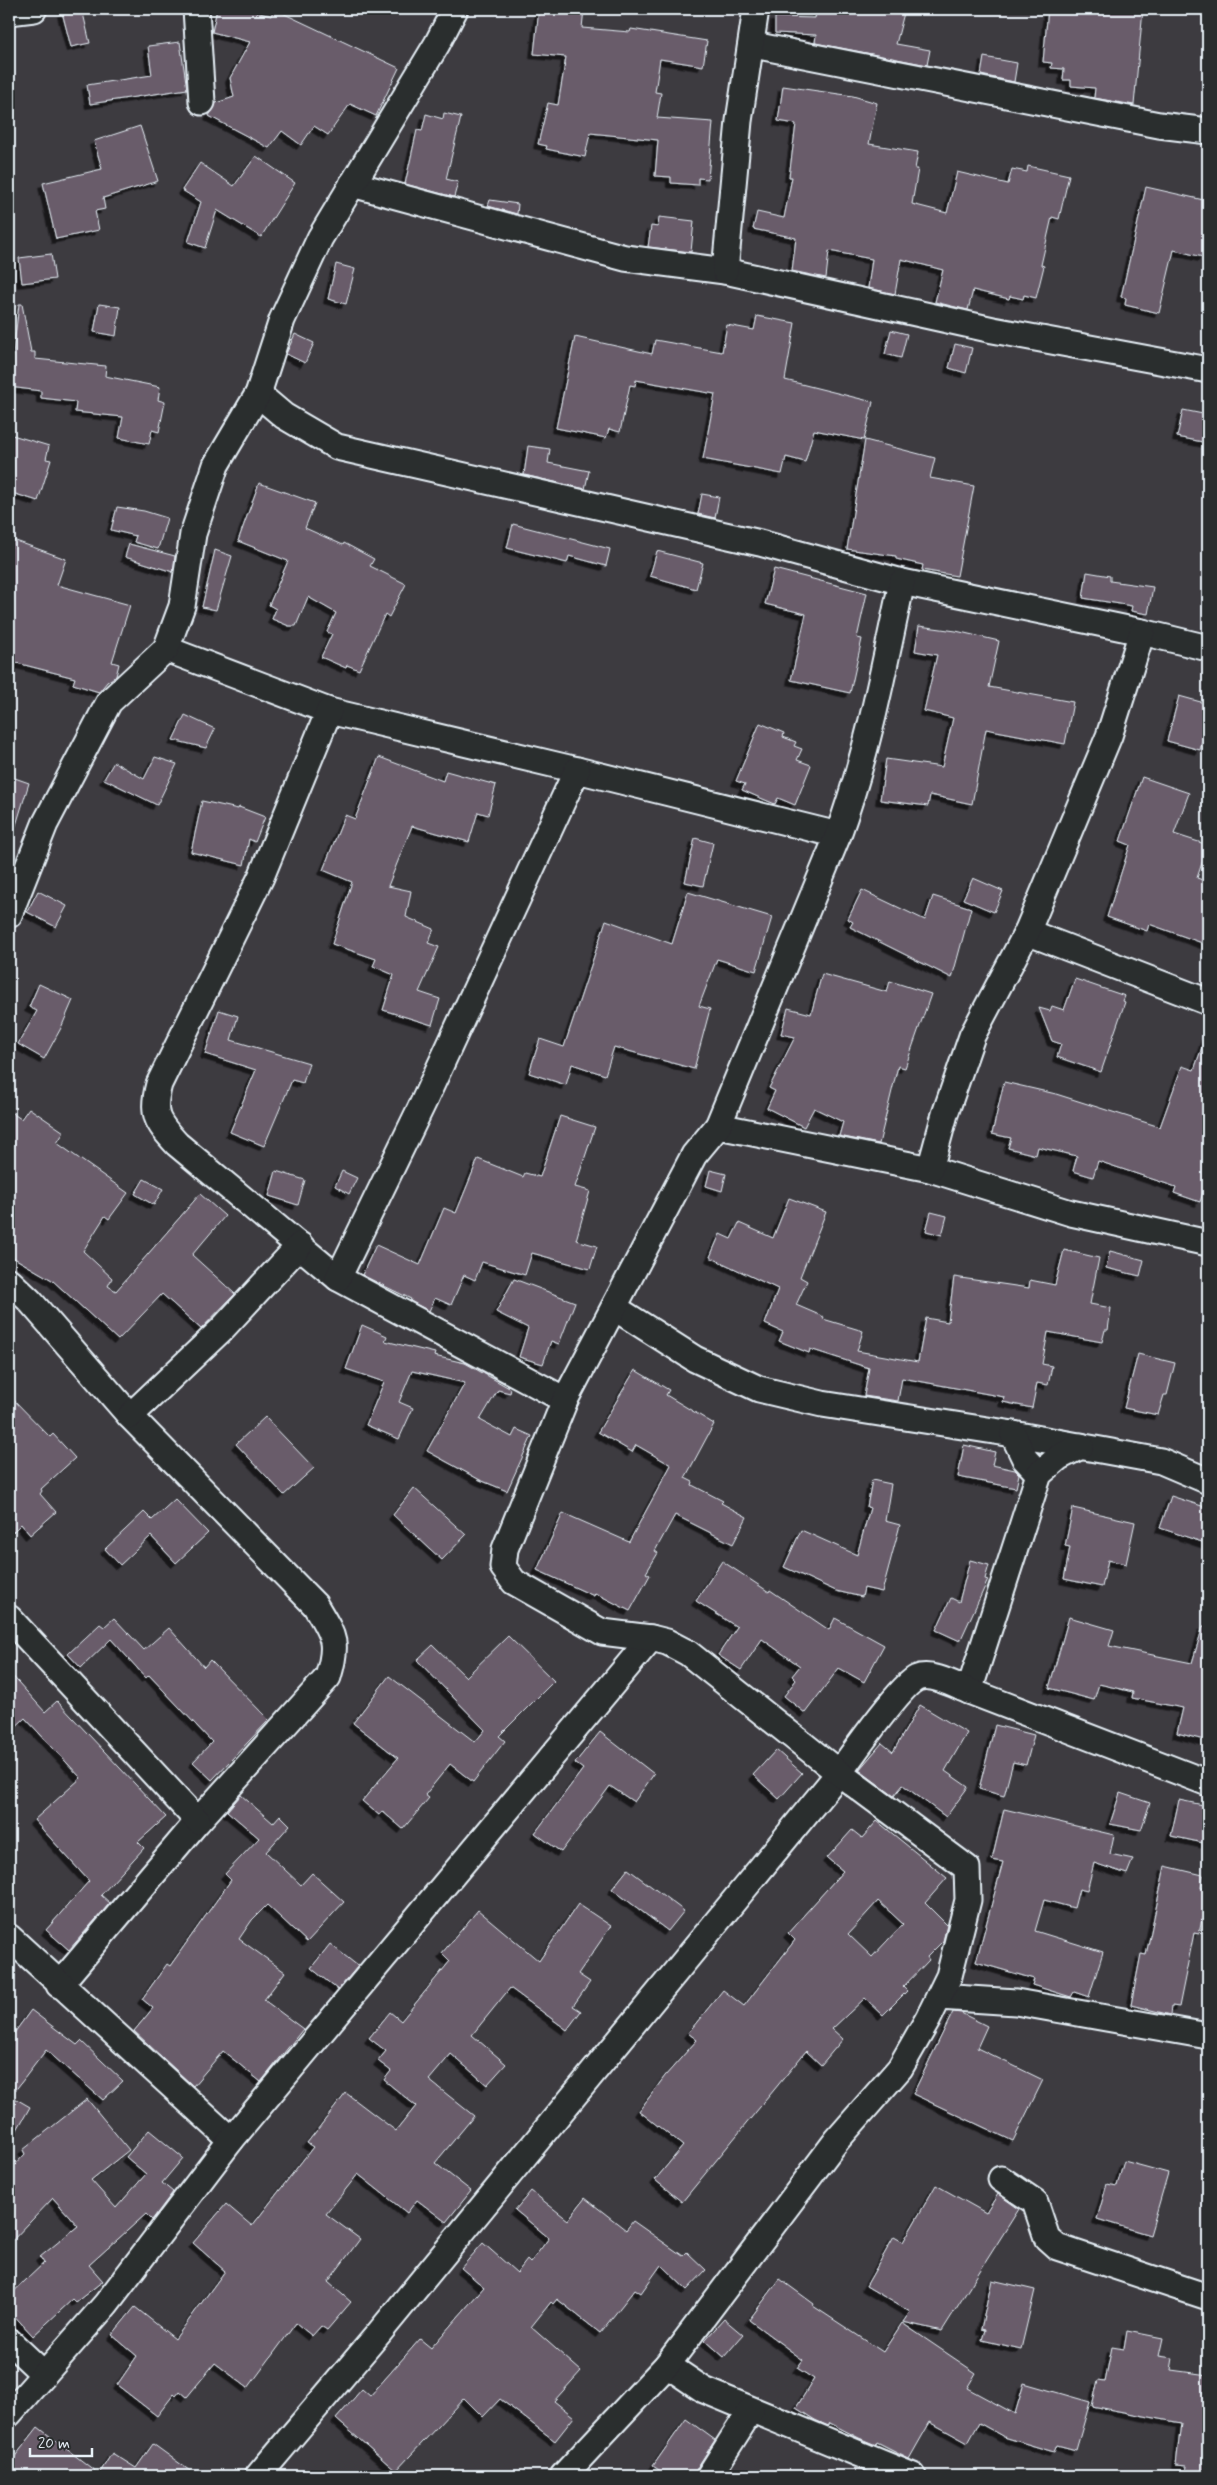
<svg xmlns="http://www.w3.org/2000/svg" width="1217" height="2485" viewBox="0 0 1217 2485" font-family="Mynerve,sans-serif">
<defs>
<filter id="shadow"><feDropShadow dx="-4.5" dy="4.5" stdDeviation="0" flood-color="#0009"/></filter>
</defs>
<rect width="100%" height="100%" fill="#3d3b40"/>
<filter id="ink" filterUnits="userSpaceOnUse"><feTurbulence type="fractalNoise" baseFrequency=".02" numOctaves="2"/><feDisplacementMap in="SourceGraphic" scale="10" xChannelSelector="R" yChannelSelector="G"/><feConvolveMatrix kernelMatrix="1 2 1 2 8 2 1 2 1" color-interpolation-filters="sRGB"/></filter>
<g filter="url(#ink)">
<!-- building -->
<g fill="#695c6a" stroke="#e8f1f8" fill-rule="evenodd" filter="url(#shadow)">
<path d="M75 9H82L90 43 71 47 62 12Z"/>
<path d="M217 9H245L271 16 274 9 399 68 376 116 350 104 328 135 314 126 301 145 282 131 269 148 209 116 216 103 234 97 230 78 250 42 212 32Z"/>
<path d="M539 9H584L582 28 630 32 631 29 707 41 703 66 660 59 655 92 661 93 657 118 713 122 708 179 698 178V185L671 183V177L655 176 658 140 590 133 585 157 546 149 547 146 538 144 548 103 558 105 566 57 534 54Z"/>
<path d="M817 9H844L863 13 864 9H905L896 44 930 50 927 65 815 43 816 35 775 33V17L815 18Z"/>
<path d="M1048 9H1143L1134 105 1094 98 1095 88 1071 86V80H1063L1064 69 1051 68 1052 63 1043 62Z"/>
<path d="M180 42 187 89 90 104 87 85 152 75 148 46Z"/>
<path d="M984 57 1017 63 1014 82 981 75Z"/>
<path d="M783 86 853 96 877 103 869 144 918 152 915 169H918L912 204 947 213 957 172 1008 184 1012 169 1027 172 1028 166 1069 175 1059 219 1052 217 1041 265 1044 266 1036 298 1024 295 1023 299 1010 296 1009 299 973 290 968 310 935 302 943 270 901 259 895 294 868 288 872 259 829 251 826 278 792 271 796 238 753 229 757 212 784 218 792 177H789L796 124 778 121Z"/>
<path d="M444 113 461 117 446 179 458 182 454 197 405 184 417 130 422 131 426 114 443 119Z"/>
<path d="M140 126 158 181 103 198 105 209 95 211 99 230 56 239 43 183 102 169 94 141Z"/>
<path d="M256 156 295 183 261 237 217 210 205 248 188 242 201 202 182 190 200 163 234 186Z"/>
<path d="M1146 187 1208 201V235L1203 257 1174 250 1159 313 1125 305 1126 298 1121 297Z"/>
<path d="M490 200 518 204 517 214 488 206Z"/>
<path d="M659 217 694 221 691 252 648 247 651 226 658 227Z"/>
<path d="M51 254 55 279 22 283 19 258Z"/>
<path d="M336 264 355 269 346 304 328 299Z"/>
<path d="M19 304H22L31 352H35V359L106 366 105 376 160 387 158 400 165 402 159 432 152 430 149 444 119 438 123 417 75 412 76 402 41 398V391L9 387Z"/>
<path d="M99 304 120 307 116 336 94 332Z"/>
<path d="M757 316 795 323 785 380 873 402 864 440 814 430 805 462 786 457 782 474 703 459 715 394 636 380 635 386 630 385 620 432 609 429 606 438 556 428 575 337 652 354 655 340 722 352 727 325 754 330Z"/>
<path d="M891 330 907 334 901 358 885 354Z"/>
<path d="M295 334 314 343 305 363 286 354Z"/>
<path d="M955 344 972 348 966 373 949 368Z"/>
<path d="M1183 410 1208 415V443L1177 437Z"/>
<path d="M9 434 49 446 46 459 51 460 38 501 9 492Z"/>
<path d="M865 440 935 458 930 478 974 486 957 576 922 570 923 565 896 559V556L847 549Z"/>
<path d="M528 446 550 449 548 463 589 471 585 489 524 475Z"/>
<path d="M259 483 315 503 305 528 343 545 344 543 374 559 370 566 406 584 389 617 385 614 359 670 347 665 346 668 321 657 332 634 327 632 336 613 308 597 296 626H289L272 619 276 609 269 605 288 561 238 541Z"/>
<path d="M702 494 719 497 715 518 698 514Z"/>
<path d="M117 507 144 511 167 518 158 549 134 542 136 536 111 530Z"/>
<path d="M513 524 610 549 606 566 569 556 567 563 507 548Z"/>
<path d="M13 540 66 559 57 585 130 605 112 662 119 664 116 676 107 682 99 692 73 684 75 678 9 661V553Z"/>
<path d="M129 544 175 556 173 572 125 557Z"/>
<path d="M215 550 232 556 216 610 202 607Z"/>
<path d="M657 551 703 563 696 589 650 576Z"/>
<path d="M774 569 867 593 857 638 862 639 850 693 791 680 806 614 765 604Z"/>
<path d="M1087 572 1110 576V581L1153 587 1148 614 1131 611 1132 606 1083 598Z"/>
<path d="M919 626 956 631 999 641 989 687 1073 702 1065 744 986 729 972 804 930 795 928 806 880 800 886 759 942 767 953 718 924 711 937 655 915 651Z"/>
<path d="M1179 696 1208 704V721L1200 750 1167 741Z"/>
<path d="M185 715 215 729 206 748 173 740Z"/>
<path d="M760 723 784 733 783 737 796 742 794 746 802 749 797 760 811 765 795 805 778 798 775 804 758 797 742 790 745 784 736 781Z"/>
<path d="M155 757 177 764 157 805 104 779 114 762 144 779Z"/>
<path d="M379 757 443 781 446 771 496 785 488 815 478 812 469 842 412 826 388 886 411 891 406 917 434 929 428 943 439 947 419 992 440 999 432 1025 383 1010 394 975 373 966 376 959 332 944 352 882 323 870 345 815 355 819Z"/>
<path d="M9 776 29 783 13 835 9 834Z"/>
<path d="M1142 777 1189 793 1174 834 1208 845 1197 878 1208 882V945L1149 924 1147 931 1107 917 1130 845 1120 841Z"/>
<path d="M202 801 238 809 239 807 265 817 255 842 249 839 244 865 191 852Z"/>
<path d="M695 838 713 843 703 886 685 882Z"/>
<path d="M973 878 1003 891 994 912 963 899Z"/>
<path d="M862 890 925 920 933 896 971 908 952 978 850 927 853 922 848 919Z"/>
<path d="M38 891 67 906 56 927 27 912Z"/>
<path d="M688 892 772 917 756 971 717 959 699 1006 710 1009 694 1069 614 1047 605 1075 572 1064 566 1085 529 1073 540 1039 564 1047 606 920 672 944Z"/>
<path d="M822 974 887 992 890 981 931 994 905 1068 898 1066 879 1144 839 1136 843 1122 814 1108 804 1127 767 1108 775 1091 769 1088 795 1037 781 1034 788 1008 811 1014Z"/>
<path d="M1075 979 1125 996 1123 1001 1125 1002 1101 1072 1057 1057 1061 1044 1052 1041 1039 1008 1050 1011 1052 1006 1064 1010Z"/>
<path d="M39 984 73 1000 61 1028 44 1059 18 1044 37 1011 29 1007Z"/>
<path d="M219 1010 238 1016 231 1040 309 1063 303 1083 292 1080 264 1146 230 1132 256 1070 205 1054Z"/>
<path d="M1206 1036H1208V1118L1203 1133 1208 1135V1178L1200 1202 1174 1193 1176 1187 1098 1161 1093 1177 1073 1171 1077 1156 1038 1147 1036 1155 1008 1148 1011 1138 992 1134 1004 1082 1056 1094 1160 1127 1182 1066 1194 1070Z"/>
<path d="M29 1108 64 1132 57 1143 128 1193 109 1219 105 1216 83 1251 112 1278 108 1286 116 1291 200 1194 225 1216 192 1255 235 1294 201 1329 162 1294 118 1340 52 1280 9 1255V1111L21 1119Z"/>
<path d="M560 1116 595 1127 575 1187 590 1191 576 1240 597 1246 590 1269 532 1253 525 1275 482 1262 475 1280 464 1275 451 1305 435 1298 429 1311 410 1301 411 1299 362 1275 376 1245 420 1265 444 1208 456 1213 478 1159 523 1177 525 1173 540 1177Z"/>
<path d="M710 1170 726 1174 722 1191 706 1186Z"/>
<path d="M276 1171 305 1180 298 1205 269 1196Z"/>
<path d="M342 1171 357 1178 349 1194 335 1186Z"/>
<path d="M144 1179 163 1189 154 1205 135 1194Z"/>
<path d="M789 1198 826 1212 800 1277 807 1281 796 1305 824 1317 823 1319 863 1331 857 1351 918 1362 926 1318 948 1322 954 1277 1029 1288 1030 1280 1055 1285 1064 1250 1099 1258 1090 1304 1111 1308 1108 1330H1105L1102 1342 1048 1332 1042 1364 1052 1366 1048 1385 1037 1383 1032 1408 1003 1402 1004 1397 902 1378 898 1401 864 1396 869 1368 810 1349 809 1353 779 1341 783 1332 765 1324 778 1289 710 1257 720 1234 731 1239 739 1223 773 1238Z"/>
<path d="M931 1212 947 1216 942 1235 926 1231Z"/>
<path d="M1110 1251 1144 1260 1140 1276 1106 1268Z"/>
<path d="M514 1279 575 1302 559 1344 551 1341 543 1364 519 1357 528 1328 496 1312Z"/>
<path d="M362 1325 387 1336 385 1341 435 1353 434 1356 465 1363 511 1389 510 1393 498 1390 480 1420 512 1437 516 1429 532 1436 507 1491 480 1480 427 1451 465 1383 412 1371 399 1402 413 1408 399 1439 366 1425 384 1382 346 1369Z"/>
<path d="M1138 1354 1175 1363 1167 1395H1164L1158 1415 1124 1408Z"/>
<path d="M635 1370 669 1390 666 1395 714 1424 685 1478 693 1482 692 1485 723 1501 721 1503 747 1517 733 1544 675 1515 655 1551 658 1553 646 1573 650 1575 630 1611 595 1593 594 1596 537 1570 563 1513 629 1542 671 1465 636 1445 632 1452 598 1432Z"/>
<path d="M9 1395 50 1437 53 1434 75 1458 41 1489 42 1491 40 1494 56 1512 30 1535 21 1524 9 1536Z"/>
<path d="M265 1417 314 1468 284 1495 236 1444Z"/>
<path d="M964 1445 995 1452 992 1465 1015 1470 1019 1474 1016 1488 958 1477Z"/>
<path d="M872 1480 891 1484 885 1521 900 1525 882 1592 864 1588 862 1597 836 1591 784 1567 801 1530 857 1555 870 1508 867 1507Z"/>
<path d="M414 1488 466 1535 442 1560 393 1515Z"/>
<path d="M1171 1496 1208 1508V1544L1160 1528Z"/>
<path d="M175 1499 208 1533 176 1563 151 1536 120 1565 105 1549 144 1512 152 1520Z"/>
<path d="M1073 1508 1135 1522 1126 1564 1108 1560 1102 1587 1064 1579 1070 1547 1065 1546Z"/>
<path d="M970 1560 989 1565 985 1579 988 1580 960 1641 936 1630 951 1598 959 1602Z"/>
<path d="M722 1561 769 1592 770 1590 829 1630 835 1618 884 1645 864 1682 839 1668 805 1713 784 1696 796 1680 792 1676 800 1666 762 1639 741 1670 718 1655 737 1627 696 1601Z"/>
<path d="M1069 1617 1114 1630 1109 1646 1192 1663 1203 1626H1208V1741L1177 1733 1183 1708 1132 1698 1133 1692 1099 1684 1094 1700 1049 1688Z"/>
<path d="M114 1618 144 1650 169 1628 204 1667 210 1660 269 1720 212 1780 193 1762 212 1742 149 1675 146 1678 111 1639 81 1668 68 1654 100 1624 104 1627Z"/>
<path d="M508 1636 554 1681 499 1736 505 1741 473 1782 450 1764 425 1795 429 1798 403 1829 382 1811 379 1815 362 1801 398 1758 353 1723 389 1676 475 1742 485 1730 417 1660 433 1645 466 1677Z"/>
<path d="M9 1672 45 1712 57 1701 166 1817 138 1842 144 1848 101 1895 110 1903 69 1950 46 1930 89 1881 34 1820 81 1778 25 1718 9 1733Z"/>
<path d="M920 1705 967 1733 945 1771 968 1787 946 1817 903 1785 894 1796 859 1770 882 1743 893 1752Z"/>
<path d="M995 1725 1034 1735 1026 1765 1013 1762 1004 1796 979 1789Z"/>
<path d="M600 1732 654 1774 634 1802 610 1786 561 1852 535 1833 583 1769 575 1763Z"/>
<path d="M776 1750 802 1773 779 1799 753 1775Z"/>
<path d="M1120 1793 1150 1803 1141 1830 1110 1824Z"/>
<path d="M241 1795 273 1823 280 1815 290 1825 266 1852 301 1885 312 1873 344 1902 307 1942 267 1905 252 1920 239 1939 285 1972 264 2000 303 2029 261 2082 223 2051 193 2086 134 2031 153 2008 142 1999 167 1964 170 1966 231 1880 225 1874 259 1838 227 1811Z"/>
<path d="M1179 1800 1208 1806V1844L1171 1836Z"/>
<path d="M1004 1809 1114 1835 1110 1854 1133 1859 1127 1874 1094 1863 1087 1891 1079 1889 1074 1908 1044 1900 1035 1931 1103 1952 1089 1997 1074 1992 1071 1997 1032 1985 1034 1979 976 1962 1003 1862 992 1860Z"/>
<path d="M877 1821 947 1878 925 1903 947 1925 943 1941 927 1957 929 1960 903 1987 907 1991 883 2015 865 1998 832 2029 843 2039 821 2065 806 2051 682 2202 655 2180 683 2146 639 2111 665 2076 697 2040 688 2033 723 1990 744 2006 795 1940 788 1933 843 1871 827 1858 852 1830 862 1838ZM878 1901 903 1924 872 1957 848 1934Z"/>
<path d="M1165 1866 1203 1875 1201 1888 1208 1889 1199 1934 1194 1933 1179 2007 1172 2006 1171 2015 1131 2005 1141 1954 1146 1955Z"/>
<path d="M628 1869 684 1911 668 1931 612 1889Z"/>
<path d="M578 1904 611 1926 578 1974 590 1982 573 2006 581 2011 567 2030 510 1988 472 2035 506 2064 487 2085 451 2054 429 2080 474 2116 435 2163 471 2191 446 2222 417 2200 407 2213 358 2174 326 2214 360 2239 328 2282 351 2302 327 2330 321 2326 312 2336 296 2323 248 2388 215 2363 187 2397 180 2391 176 2396 174 2394 157 2416 117 2385 137 2356 112 2335 135 2307 175 2339 225 2271 193 2243 226 2204 252 2226 313 2147 307 2143 346 2093 396 2131 416 2106 384 2080 391 2071 378 2061 386 2051 369 2038 390 2012 401 2021 450 1961 442 1953 478 1910 539 1961Z"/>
<path d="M330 1944 358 1966 338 1990 311 1968Z"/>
<path d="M31 2010 77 2045 81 2041 123 2081 103 2100 46 2050 11 2096 30 2107 9 2144V2040Z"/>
<path d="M953 2012 961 2013 987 2026 977 2048 1043 2080 1013 2141 913 2094Z"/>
<path d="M87 2099 129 2150 91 2180 116 2208 146 2174 126 2157 149 2130 183 2158 162 2183 173 2192 152 2220 146 2214 89 2265 103 2281 76 2302 73 2299 33 2336 9 2310V2296L44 2263 40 2257 78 2226 53 2198 9 2244V2171L25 2154 23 2150Z"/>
<path d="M1124 2161 1168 2173 1150 2235 1097 2219 1107 2184 1117 2186Z"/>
<path d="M936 2185 986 2213 998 2194 1019 2209 942 2331 903 2322 910 2312 866 2286 894 2237 903 2242Z"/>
<path d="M531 2191 568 2220 585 2198 626 2230 633 2221 683 2256 687 2252 706 2270 687 2290 661 2265 641 2293 635 2289 600 2333 557 2299 553 2304 551 2302 531 2327 581 2371 554 2401 574 2417 555 2441 500 2399 483 2417 464 2398 396 2471 336 2419 362 2389 370 2396 420 2339 431 2348 484 2287 461 2268 483 2243 517 2273 527 2260 530 2263 549 2238 515 2210Z"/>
<path d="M780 2279 814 2304 813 2306 883 2352 902 2323 976 2373 967 2388 1015 2414 1024 2383 1090 2402 1076 2450 1057 2445 1054 2452 1004 2437 979 2423 968 2443 930 2422 909 2459 877 2443 876 2445 859 2438 830 2423 828 2426 815 2420 796 2408 814 2379 797 2368 803 2360 749 2320Z"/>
<path d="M992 2280 1035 2290 1021 2349 982 2340 985 2330 981 2329Z"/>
<path d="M724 2319 743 2335 724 2357 705 2340Z"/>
<path d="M1127 2331 1163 2338 1159 2356 1173 2358 1171 2370 1208 2375V2474L1186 2472 1187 2466 1176 2465 1181 2423 1092 2406 1098 2380 1105 2381 1112 2347 1124 2349Z"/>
<path d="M686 2419 715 2440 697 2468 695 2476H668L653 2466Z"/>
<path d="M38 2427 99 2474 112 2453 136 2468 153 2444 197 2476H9V2464Z"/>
</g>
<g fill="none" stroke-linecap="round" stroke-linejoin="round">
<!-- minor casing -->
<g stroke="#e8f1f8" stroke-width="29">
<g id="minor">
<path d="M196 9 202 102"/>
<path d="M9 12 34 9"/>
<path d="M753 45 1159 125 1208 131"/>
<path d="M352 184 625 258 725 271 993 330 1208 370"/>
<path d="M725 271 739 121 756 9"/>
<path d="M258 394 284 416 337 447 760 543 902 582 1142 632 1208 648"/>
<path d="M166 649 329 711 577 770 838 835"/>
<path d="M329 711 261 877 159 1084C151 1114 156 1121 177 1144L338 1278 565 1400"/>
<path d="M9 915 45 824 109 702 166 649 182 606 193 534 216 465 258 394 282 320 320 238 437 44 455 9"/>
<path d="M1027 932 1208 1002"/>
<path d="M718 1126 930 1169 1071 1213 1208 1243"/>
<path d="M930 1169 945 1114 972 1036 1027 932 1109 736 1142 632"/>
<path d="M338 1278 424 1101 577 770"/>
<path d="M9 1281 30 1301 130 1416 315 1605C333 1636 339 1641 328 1677L198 1821 59 1985"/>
<path d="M615 1308 695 1359 759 1389 822 1404 1013 1434 1161 1461 1208 1481"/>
<path d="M130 1416 222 1329 300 1245"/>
<path d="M1013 1434 1025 1459 1039 1474"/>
<path d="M9 1618 198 1821"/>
<path d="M969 1691 1039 1474 1059 1457 1081 1446"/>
<path d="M9 1937 231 2140"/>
<path d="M939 1997 1016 2002 1208 2036"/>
<path d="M1001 2179 1035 2202 1047 2238 1057 2247 1208 2297"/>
<path d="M9 2341 44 2374"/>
<path d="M667 2365 704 2390 913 2476"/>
<path d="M9 2414 106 2304 231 2140 651 1638"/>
<path d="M258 2476 379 2333 839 1773C852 1755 901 1685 917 1678 932 1672 956 1686 969 1691L1208 1783"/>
<path d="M563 2476 667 2365 837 2140 900 2068 928 2019 949 1976 968 1900 967 1868 839 1773 688 1653 667 1642 651 1638 602 1632 514 1582 503 1567 505 1549 565 1400 694 1155 718 1126 838 835C868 753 884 667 902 582"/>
<path d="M709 2476 751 2410"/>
</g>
</g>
<!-- minor -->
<use href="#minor" stroke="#2a2d2e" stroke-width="25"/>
</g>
</g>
<!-- margin -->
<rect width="1217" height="2485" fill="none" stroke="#2a2d2e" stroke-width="30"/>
<rect x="15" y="15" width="1187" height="2455" fill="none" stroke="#e8f1f8" stroke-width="2" filter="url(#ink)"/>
<!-- scale -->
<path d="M30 2448v8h62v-8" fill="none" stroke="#e8f1f8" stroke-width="2.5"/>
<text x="38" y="2448" font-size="15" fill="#e8f1f8" stroke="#2a2d2e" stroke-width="4" paint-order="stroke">20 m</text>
</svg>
